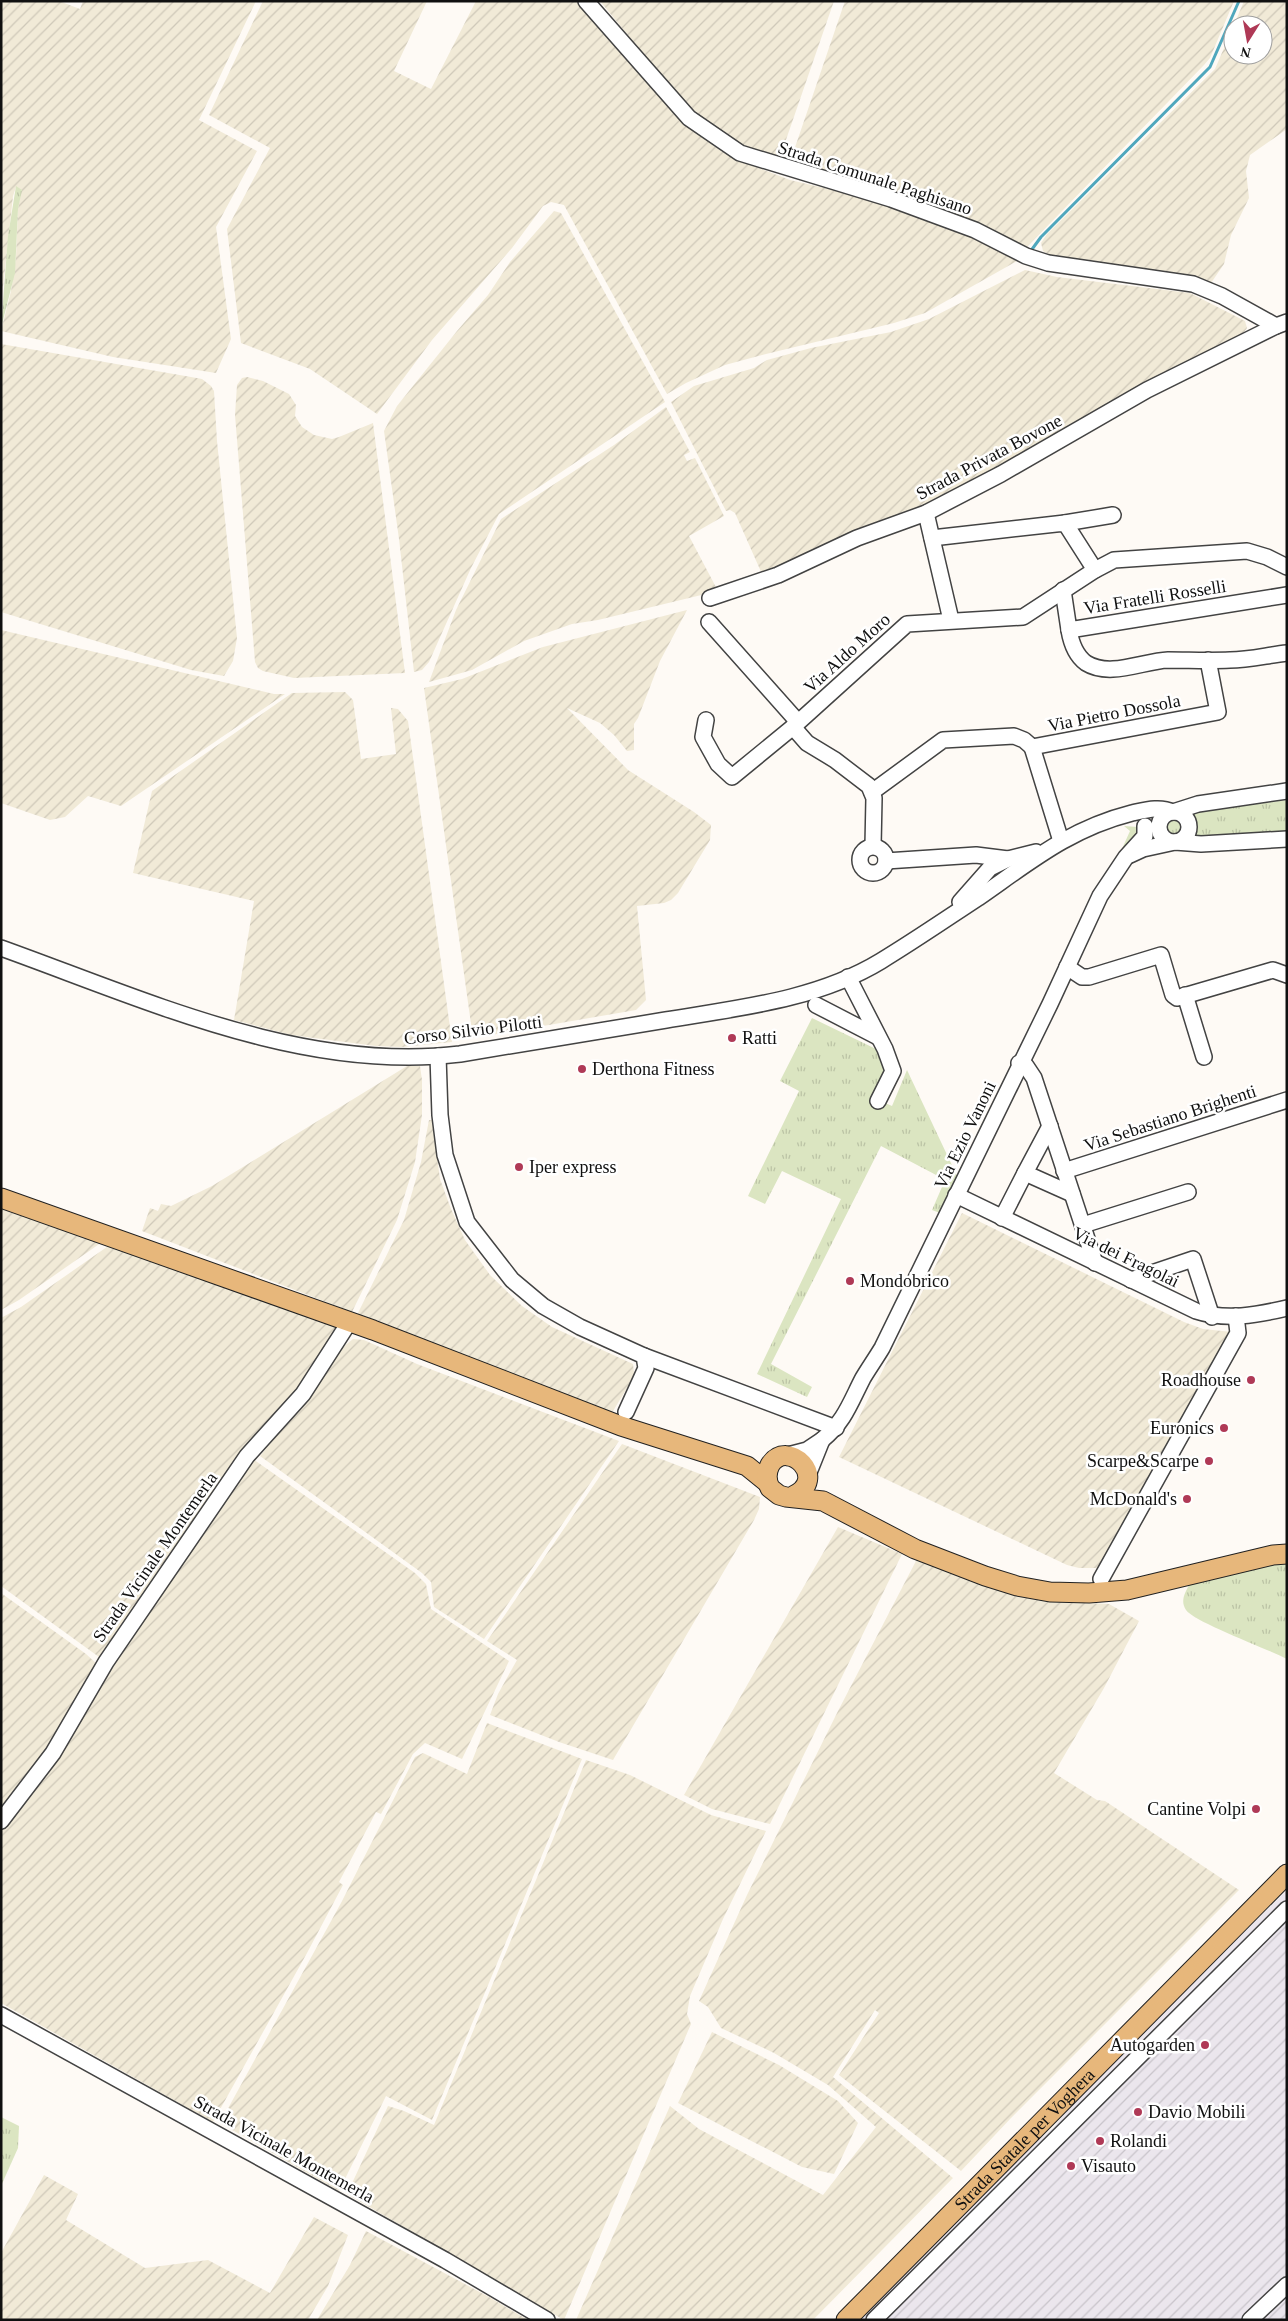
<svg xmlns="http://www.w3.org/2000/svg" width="1288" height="2321" viewBox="0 0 1288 2321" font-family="'Times New Roman',serif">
<defs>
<pattern id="industrial-furrows" width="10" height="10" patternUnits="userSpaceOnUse" patternTransform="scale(1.25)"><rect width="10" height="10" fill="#ebe6ed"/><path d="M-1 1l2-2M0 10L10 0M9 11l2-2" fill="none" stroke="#c8c4ca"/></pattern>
<pattern id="farmland-furrows" width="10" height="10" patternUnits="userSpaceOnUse" patternTransform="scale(1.25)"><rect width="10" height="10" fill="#f1ead7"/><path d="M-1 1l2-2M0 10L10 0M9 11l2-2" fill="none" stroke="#cec8b8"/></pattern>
<pattern id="grass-tufts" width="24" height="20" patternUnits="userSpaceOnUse" patternTransform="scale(1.25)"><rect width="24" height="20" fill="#dbe5c1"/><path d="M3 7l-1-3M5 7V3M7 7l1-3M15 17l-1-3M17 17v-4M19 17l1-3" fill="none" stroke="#bbc3a5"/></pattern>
</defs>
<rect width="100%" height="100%" fill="#fefaf5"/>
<!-- industrial -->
<path fill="url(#industrial-furrows)" d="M1287 1890V2320H857L1017 2158 1053 2128 1075 2101 1129 2045Z"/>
<!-- farmland -->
<g fill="url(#farmland-furrows)">
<path d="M1 1H59L80 9 83 1H256L199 120 257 151 216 227 231 339 216 373 113 357 1 331 11 291 16 257 18 209 21 190 16 187 13 196 1 305Z"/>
<path d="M263 1H427L394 71 431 89 476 1H581L673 113 688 127 721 151 740 161 790 180 858 196 967 234 1017 261 925 313 894 323 766 354 725 365 686 383 667 394 564 205 551 202 543 206 512 248 432 340 377 414 310 369 241 343 227 229 270 148 209 115Z"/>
<path d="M600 1H834L779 160 749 151 722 135 697 114 648 60Z"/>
<path d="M845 1H1234L1210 58 1204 65 1025 249 968 220 902 195 790 162Z"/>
<path d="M1244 1H1287V129L1250 155 1246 171 1249 198 1231 235 1224 264 1211 283 1174 273 1075 261 1053 257 1043 251 1041 243 1047 234 1215 69 1233 27V55H1263V25H1234Z"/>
<path d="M554 211 561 213 665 402 499 514 471 568 429 662 422 670 414 672 399 539 384 431 397 406 457 331 488 295 510 262Z"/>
<path d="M1025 270 1057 277 1190 293 1245 321 1247 328 1241 336 1198 360 951 493 917 509 817 547 762 574 735 513 730 510 726 511 671 402 694 386 754 368 767 360 811 348 891 332 929 319Z"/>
<path d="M1 344 191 377 202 379 211 386 214 391 217 441 237 638 233 661 224 676 191 670 1 612Z"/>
<path d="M247 377 263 381 289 394 296 405 295 416 302 427 314 435 332 439 339 437 373 423 405 673 294 678 263 671 258 668 255 662 235 415 237 385 242 378Z"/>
<path d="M666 407 690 452 684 455 687 461 695 458 724 516 689 536 718 591 598 620 572 624 524 641 472 670 429 682 456 610 501 519 614 445Z"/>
<path d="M687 610 660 661 638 718 634 724V750L627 751 614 735 600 723 567 708 628 770 694 812 711 825 710 840 678 893 671 900 664 903 637 906 646 1000 636 1010 473 1038 424 688 462 679 543 647Z"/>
<path d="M1 630 274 694H285L121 806 88 796 65 817 50 820 1 803Z"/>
<path d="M345 692 353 700 361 759 396 754 391 708 398 709 408 721 452 1042 402 1047 376 1046 291 1035 234 1020 254 901 133 873 152 791 292 693Z"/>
<path d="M407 1066H420L422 1080V1115L415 1162 397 1220 352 1312 142 1231 150 1208 158 1211 161 1204 171 1206 212 1186Z"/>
<path d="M429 1120H432L440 1179 451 1209 465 1240 490 1275 522 1306 552 1327 633 1364 634 1373 632 1380 613 1411 609 1413 357 1315 404 1220 421 1162Z"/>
<path d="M1 1208 105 1240 19 1300 1 1310Z"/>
<path d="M962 1213 1184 1322 1203 1329 1232 1332 1101 1568H1079L1067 1565 839 1457Z"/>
<path d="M114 1242 336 1326 338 1329 325 1354 103 1657H99L1 1586V1318L21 1307Z"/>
<path d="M353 1339 364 1340 417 1364 619 1441 484 1639 434 1607 431 1582 422 1573 260 1456 317 1386 343 1347Z"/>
<path d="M622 1444 760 1497 759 1509 754 1520 613 1760 559 1742 490 1715 498 1694 517 1660 487 1641Z"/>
<path d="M253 1459 415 1573 426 1584 431 1609 509 1661 462 1759 425 1743 413 1754 381 1814 376 1812 339 1882 343 1885 307 1953 213 2122 1 2003V1827L60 1753 118 1653Z"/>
<path d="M838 1527 902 1554 770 1824 712 1809 684 1795Z"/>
<path d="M917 1559 1000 1591 1021 1596 1043 1601 1109 1604 1139 1621 1104 1688 1054 1773 1097 1800 1105 1801 1239 1890 1011 2118 961 2171 839 2075 879 2013 875 2010 833 2077 953 2178 813 2320H576L670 2106 699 2129 823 2195 876 2127 828 2085 774 2053 721 2028 708 2007 699 2001 747 1895 838 1711Z"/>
<path d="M1 1593 86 1654 97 1664 50 1747 1 1810Z"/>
<path d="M487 1723 582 1759 432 2120 386 2096 339 2191 220 2123 341 1903 415 1757 423 1753 467 1774Z"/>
<path d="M586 1760 630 1775 711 1815 766 1831 723 1919 690 1996 687 2014 691 2024 564 2320 347 2194 388 2106 404 2111 434 2125Z"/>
<path d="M712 2032 779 2065 838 2101 858 2123 834 2174 802 2167 678 2103Z"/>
<path d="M44 2175 78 2194 66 2220 145 2268 208 2260 270 2293 314 2217 348 2235 328 2286 308 2320H1V2253Z"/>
<path d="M366 2231 489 2297 528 2320H317L350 2265Z"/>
</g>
<!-- grass -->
<g fill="url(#grass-tufts)">
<path d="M16 186 22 190 18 209 15 273 1 328 8 236Z"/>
<path d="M1287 800V835L1189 841C1193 830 1195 821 1186 813Z"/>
<circle cx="1173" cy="828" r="10"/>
<path d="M1124 826 1138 827 1142 829 1123 852 1121 851 1130 831Z"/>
<path d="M812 1018 878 1050 886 1068 870 1104 881 1108 883 1102 892 1106 907 1070 958 1178 940 1213 932 1210 942 1187 938 1176 881 1146 771 1364 812 1387 807 1397 757 1374 841 1199 782 1171 765 1204 748 1196 799 1091 780 1081Z"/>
<path d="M1287 1560V1659C1268 1649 1194 1622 1186 1610 1180 1601 1185 1593 1189 1585Z"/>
<path d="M1 2117 19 2126 18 2148 1 2186Z"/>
</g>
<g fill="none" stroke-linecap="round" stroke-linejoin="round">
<!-- stream -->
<path stroke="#4fa7bd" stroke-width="3" d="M1030 252 1041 237 1210 67 1239 1"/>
<!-- minor casing -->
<g stroke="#434343" stroke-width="18">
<g id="minor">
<path d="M586 1 689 118 740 153 891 199 975 230 1026 256 1048 263 1193 284 1222 296 1276 326 1287 322"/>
<path d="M926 513 951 620"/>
<path d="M1065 523 1113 515"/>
<path d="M932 538 1065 523 1095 570"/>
<path d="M1063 590 1069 630 1287 595"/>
<path d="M710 598 778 575 857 538 926 513 1001 474 1147 390 1276 326"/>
<path d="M709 622 798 722"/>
<path d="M1069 630C1071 642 1075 655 1086 663 1110 678 1143 661 1168 660 1189 660 1209 661 1230 660 1249 660 1268 655 1287 653"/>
<path d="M706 720 703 737 718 764 732 777 793 727 907 624 1023 617 1095 570 1114 560 1247 551 1267 557 1287 567"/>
<path d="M793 727 807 743 835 760 869 786 874 798 873 846"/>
<path d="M872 792 943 740 1014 736 1024 740 1032 747"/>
<circle cx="1174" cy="827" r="15"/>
<path d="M1061 841 1032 747 1218 712 1208 660"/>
<circle cx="873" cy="860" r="13"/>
<path d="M1130 855 1143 849 1175 842 1201 844 1287 839"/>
<path d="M886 861 976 855 1008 859"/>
<path d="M960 902 990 868 1008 859 1036 852"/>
<path d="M1 948C146 1000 303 1073 460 1054 529 1043 597 1031 666 1020 738 1008 817 1000 881 961 914 941 946 919 978 898 1030 862 1069 829 1132 813 1146 810 1160 806 1173 812L1198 804 1287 791"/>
<path d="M1067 967 1082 977H1089L1161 955 1173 995 1177 998 1273 970 1287 975"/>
<path d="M848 977 885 1049 893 1071 878 1101"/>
<path d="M1185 995 1204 1057"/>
<path d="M816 1005 878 1037"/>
<path d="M438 1056 440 1115 445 1155 467 1222 512 1280 543 1306 580 1327 644 1356 646 1368 626 1412"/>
<path d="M1019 1063 1026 1066 1034 1078 1095 1263"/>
<path d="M1050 1126 1025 1173 1072 1194"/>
<path d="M1064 1171 1287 1100"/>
<path d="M956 1195 1196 1311C1226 1321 1257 1315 1287 1308"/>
<path d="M1002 1218 1025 1173"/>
<path d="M1083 1225 1188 1192"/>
<path d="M1131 1280 1193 1259 1212 1317"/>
<path d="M644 1356 836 1428"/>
<path d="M822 1440C845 1421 850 1403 863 1378 869 1368 876 1358 882 1348L1050 1004 1100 896 1126 857 1145 836V826"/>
<path d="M784 1456 807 1450 822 1440 808 1475"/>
<path d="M1101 1579 1238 1333 1236 1316"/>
<path d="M1 1821 53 1753 106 1662 247 1456 303 1394 350 1321"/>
<path d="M1 2015 445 2260 547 2320"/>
<path d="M874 2320 1287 1909"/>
<path d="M1250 2320 1287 2285"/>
</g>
</g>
<!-- major casing -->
<g stroke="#212121" stroke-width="21">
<g id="major">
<path d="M1 1198 373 1330 621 1426 747 1466 768 1483"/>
<path d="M793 1496C830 1479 788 1437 770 1465 766 1473 766 1480 770 1488L779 1495 786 1497 823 1501 915 1549 985 1576 1017 1586 1050 1592 1089 1593 1127 1590 1273 1555 1287 1554"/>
<path id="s1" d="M846 2320 1287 1874"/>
</g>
</g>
<!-- minor -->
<use href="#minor" stroke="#fff" stroke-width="15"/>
<!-- major -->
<use href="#major" stroke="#e7b77b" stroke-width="19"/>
</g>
<!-- markers -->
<g fill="#af3956" stroke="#fff" stroke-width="2">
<circle cx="732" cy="1038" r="5"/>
<circle cx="582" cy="1069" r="5"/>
<circle cx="519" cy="1167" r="5"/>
<circle cx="850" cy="1281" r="5"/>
<circle cx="1251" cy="1380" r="5"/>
<circle cx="1224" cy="1428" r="5"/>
<circle cx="1209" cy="1461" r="5"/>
<circle cx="1187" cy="1499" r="5"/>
<circle cx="1256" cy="1809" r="5"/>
<circle cx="1205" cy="2045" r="5"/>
<circle cx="1138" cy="2112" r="5"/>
<circle cx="1100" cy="2141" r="5"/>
<circle cx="1071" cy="2166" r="5"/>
</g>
<g text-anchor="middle" stroke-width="5" stroke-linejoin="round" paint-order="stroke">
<!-- street labels -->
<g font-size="18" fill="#101010" stroke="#fff">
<text transform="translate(875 178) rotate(18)" y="6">Strada Comunale Paghisano</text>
<text transform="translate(989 457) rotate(-28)" y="6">Strada Privata Bovone</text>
<text transform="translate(1155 597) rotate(-9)" y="6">Via Fratelli Rosselli</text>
<text transform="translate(847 653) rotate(-42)" y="6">Via Aldo Moro</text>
<text transform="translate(1114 713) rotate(-11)" y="6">Via Pietro Dossola</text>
<text transform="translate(473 1030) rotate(-7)" y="6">Corso Silvio Pilotti</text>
<text transform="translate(1170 1118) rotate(-18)" y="6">Via Sebastiano Brighenti</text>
<text transform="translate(965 1135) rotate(-64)" y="6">Via Ezio Vanoni</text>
<text transform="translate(1126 1257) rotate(26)" y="6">Via dei Fragolai</text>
<text transform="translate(155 1557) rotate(-55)" y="6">Strada Vicinale Montemerla</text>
<text dy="6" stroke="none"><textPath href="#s1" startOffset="254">Strada Statale per Voghera</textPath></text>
<text transform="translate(284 2149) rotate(29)" y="6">Strada Vicinale Montemerla</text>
</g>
<!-- poi labels -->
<g font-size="18" fill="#101010" stroke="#fff" text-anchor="start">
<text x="742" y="1044">Ratti</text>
<text x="592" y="1075">Derthona Fitness</text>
<text x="529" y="1173">Iper express</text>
<text x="860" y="1287">Mondobrico</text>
<text x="1241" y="1386" text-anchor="end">Roadhouse</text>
<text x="1214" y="1434" text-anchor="end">Euronics</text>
<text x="1199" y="1467" text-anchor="end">Scarpe&amp;Scarpe</text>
<text x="1177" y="1505" text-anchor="end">McDonald's</text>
<text x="1246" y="1815" text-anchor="end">Cantine Volpi</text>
<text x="1195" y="2051" text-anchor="end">Autogarden</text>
<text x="1148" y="2118">Davio Mobili</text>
<text x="1110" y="2147">Rolandi</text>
<text x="1081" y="2172">Visauto</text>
</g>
</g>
<!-- border -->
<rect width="1288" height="2321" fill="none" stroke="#101010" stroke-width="5"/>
<!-- north arrow -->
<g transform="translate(1248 40) rotate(191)"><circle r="24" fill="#ffffff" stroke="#9f9f9f"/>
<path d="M0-4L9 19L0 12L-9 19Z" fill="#af3956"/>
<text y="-8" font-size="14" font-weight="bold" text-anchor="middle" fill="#101010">N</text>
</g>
</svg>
